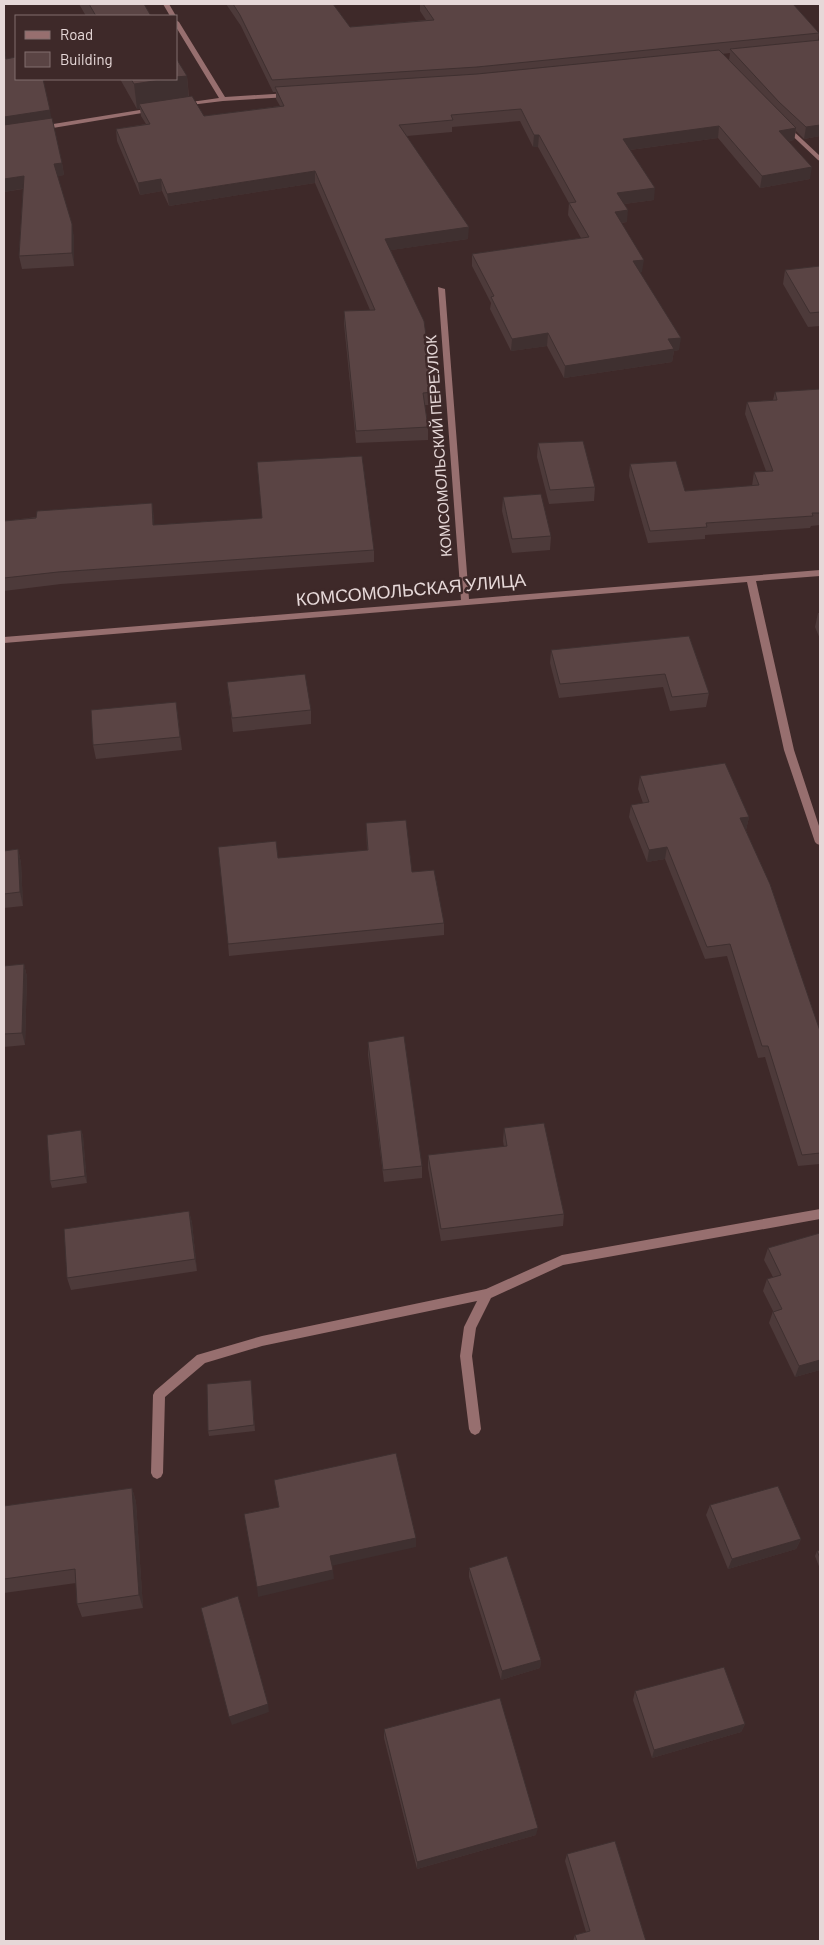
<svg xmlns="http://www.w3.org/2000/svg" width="824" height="1945" viewBox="0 0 824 1945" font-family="Barlow,sans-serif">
<rect width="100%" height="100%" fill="#3e2929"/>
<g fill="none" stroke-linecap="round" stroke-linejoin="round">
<!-- service -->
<path fill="#976f6f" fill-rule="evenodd" d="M820 1209V1219L563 1265 491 1298 476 1328 472 1356 481 1429 479 1433 475 1435 471 1433 469 1429 460 1356 464 1327 477 1301 262 1346 205 1363 165 1397 163 1473 161 1477 157 1479 153 1477 151 1473 153 1395 155 1391 197 1355 262 1336 486 1289 562 1255Z"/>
<!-- minor -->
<g fill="#976f6f" fill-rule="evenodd">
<path d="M163 4H169L176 16H170Z"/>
<path d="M176 20 179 22 225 97 289 93 292 95 289 97 223 101 182 106V104L184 103 219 98 176 27Z"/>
<path d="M152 108 154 109V111L41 130 38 128 41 126Z"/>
<path d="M783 125H787L820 156V161L818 160 783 127Z"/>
<path d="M438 287 445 289 469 599 820 570V576L756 581 794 750 820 829V845L817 844 815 842 784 750 747 582 4 643V637L461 600Z"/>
</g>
</g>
<!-- wall -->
<g fill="#4d3a3a" fill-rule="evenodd">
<path d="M79 4H144L151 16H86Z"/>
<path d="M226 4H333L350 27 426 20 420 11V4H793L819 33 818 41 820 136 804 139 796 131 794 140 789 141 810 179 760 188 718 138 630 150 654 200 624 204 627 222 621 223 642 272H640L679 350 674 351 672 362 564 378 547 346 511 351 490 309 491 303 472 266V254L581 238 568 215 569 203 538 147H533L520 121 452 127V132L407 136 468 239 391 250 434 392V405H425L428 427V440L356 443 344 324V311L370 310 315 183 169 206 162 191 140 195 117 141 116 129 146 124 141 116 140 109H137L120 79H176L187 76 189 96 204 116 280 106 276 99V92H273L241 26ZM730 53 729 60 722 54Z"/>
<path d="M4 38 6 58 51 118 62 163 64 175 57 176 74 237V266L22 269 19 256 23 189 4 192Z"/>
<path d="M820 266V326L808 327 783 284 785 270Z"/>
<path d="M820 389V525L811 526 810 528 705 535V539L648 543 629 476 630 464 685 491 752 486 754 472 766 471 745 414 747 402 773 400 775 392Z"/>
<path d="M538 443 595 487 594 501 549 504 537 457Z"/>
<path d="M503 497 551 536 550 550 512 553 502 511Z"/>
<path d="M152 503 154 525 374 550V562L61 584 4 591V521Z"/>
<path d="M818 613H820V639L815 627Z"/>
<path d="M689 636 709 693 706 707 670 711 663 687 559 698 550 663 551 650Z"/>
<path d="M227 682 311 710V724L233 732Z"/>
<path d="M176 702 182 750 96 759 93 745Z"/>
<path d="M640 776 749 817 746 830 820 1031V1164L798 1166 765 1057 758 1058 727 956 705 959 665 859 647 862 629 817 631 805 643 803 638 789Z"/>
<path d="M366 823 412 872 444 923V935L229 956 228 944 278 858 367 850Z"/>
<path d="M18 849 21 863 23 906 4 908V851Z"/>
<path d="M24 964 27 977 25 1045 4 1047V966Z"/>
<path d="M368 1042 422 1166V1178L384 1182 368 1055Z"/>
<path d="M504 1128 564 1214 563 1226 441 1241 428 1168V1155L504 1147 503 1141Z"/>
<path d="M81 1130 83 1136 87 1183 52 1188 50 1181Z"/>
<path d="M189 1211 192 1223 197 1271 71 1290 67 1278Z"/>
<path d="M820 1233V1370L795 1377 769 1323 773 1311 763 1291 767 1279 773 1277 764 1260 768 1248Z"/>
<path d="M251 1380 255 1431 209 1436 208 1431Z"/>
<path d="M132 1488 136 1502 143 1608 82 1617 77 1604 76 1583 4 1593V1506Z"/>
<path d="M710 1505 801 1539 796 1549 728 1569 706 1515Z"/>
<path d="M820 1550V1569L815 1556 817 1551Z"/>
<path d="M469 1568 541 1660 540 1668 501 1680 469 1577Z"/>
<path d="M635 1691 745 1724 741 1732 652 1758 633 1700Z"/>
<path d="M384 1729 536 1835 417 1869 384 1738Z"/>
<path d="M567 1854 646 1941H573L575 1935 586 1932 565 1861Z"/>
</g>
<!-- shaded-wall -->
<g fill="#3f3030">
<path d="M187 76 189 101 139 104 140 109H137L134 84 167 79H176V77Z"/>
<path d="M50 110 52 122 4 130V117Z"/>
<path d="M820 125V136L804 139 806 127Z"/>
<path d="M719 126 718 138 622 151 623 139Z"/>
<path d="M796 128 794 140 778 143 779 131Z"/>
<path d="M534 135H539L538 147H533Z"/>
<path d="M62 163 64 175 56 177 54 164Z"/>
<path d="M812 167 810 179 760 188 762 176Z"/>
<path d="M315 171V183L169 206 167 194Z"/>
<path d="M24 176 26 188 4 192V179Z"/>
<path d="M161 179 162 191 140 195 138 183Z"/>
<path d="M655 188 654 200 616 205 617 193Z"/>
<path d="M628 210 627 222 613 224 615 212Z"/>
<path d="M72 224 74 237V266L72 253Z"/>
<path d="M469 227 468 239 385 251V239Z"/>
<path d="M644 260 642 272 632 274 633 261Z"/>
<path d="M548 333 547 346 511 351 512 339Z"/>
<path d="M681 338 679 350 674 351 672 362 564 378 565 366 668 339Z"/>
<path d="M152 503 154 515 155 537 153 525Z"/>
<path d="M749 817 746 830 738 831 740 818Z"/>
<path d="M667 847 665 859 647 862 649 850Z"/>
<path d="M18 849 21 863 23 906 20 892Z"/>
<path d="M24 964 27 977 25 1045 22 1033Z"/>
<path d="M81 1130 83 1136 87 1183 85 1176Z"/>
<path d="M189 1211 192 1223 197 1271 195 1259Z"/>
<path d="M820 1360V1370L795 1377 799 1366Z"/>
<path d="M132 1488 136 1502 143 1608 139 1595Z"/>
<path d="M416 1538V1547L331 1566 330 1556Z"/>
<path d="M801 1539 796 1549 728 1569 732 1559Z"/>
<path d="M333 1570 334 1579 258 1597 257 1587Z"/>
<path d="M541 1660 540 1668 501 1680 502 1671Z"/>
<path d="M268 1704 269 1712 232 1725 229 1717Z"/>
<path d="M745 1724 741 1732 652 1758 654 1750Z"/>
<path d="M538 1828 536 1835 417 1869V1862Z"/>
</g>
<!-- building -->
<g fill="#5a4444" stroke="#3f3030">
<path d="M89 4H144L151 16H96Z"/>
<path d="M233 4H333L350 27 434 20 423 4H793L819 33 477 67 272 80 240 15Z"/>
<path d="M820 40V125L806 127 779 102 730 49Z"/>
<path d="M4 43 6 59 16 57V79H43L50 110 4 117Z"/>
<path d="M719 50 796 128 779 131 812 167 762 176 719 126 623 139 655 188 617 193 628 210 615 212 644 260 633 261 681 338 668 339 674 349 565 366 548 333 512 339 491 297 494 296 472 254 589 237 569 203 576 202 539 135H534L521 109 451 115 453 120 399 125 469 227 385 239 424 321 434 392 423 393 428 427 356 431 344 311 375 310 315 171 167 194 161 179 138 183 116 129 150 124 139 104 192 96 204 116 284 106 275 87 477 74Z"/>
<path d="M176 58 187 76 176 77Z"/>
<path d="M131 79H167L134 84Z"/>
<path d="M52 118 62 163 54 164 72 224V253L19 256 24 176 4 179V125Z"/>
<path d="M820 266V312L810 313 785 270Z"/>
<path d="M820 389V513H812L813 516 706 523 707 527 650 531 630 464 676 461 685 491 759 485 754 472 773 471 747 402 777 400 775 392Z"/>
<path d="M583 441 595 487 550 490 538 443Z"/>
<path d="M362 456 374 550 58 572 4 578V521L36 518 37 511 152 503 153 525 262 518 257 462Z"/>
<path d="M541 494 551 536 512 539 503 497Z"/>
<path d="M689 636 709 693 672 697 665 674 560 684 551 650Z"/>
<path d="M305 674 311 710 232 718 227 682Z"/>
<path d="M176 702 180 737 93 745 91 710Z"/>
<path d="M725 763 749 817 740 818 770 884 820 1031V1153L802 1155 768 1046H762L730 944 707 947 667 847 649 850 631 805 649 802 640 776Z"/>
<path d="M406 820 412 872 434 870 444 923 228 944 218 847 276 841 278 858 368 850 366 823Z"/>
<path d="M18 849 20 892 4 894V851Z"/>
<path d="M24 964 22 1033 4 1034V966Z"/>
<path d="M404 1036 422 1166 383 1170 368 1042Z"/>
<path d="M544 1123 564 1214 441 1229 428 1155 507 1146 504 1128Z"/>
<path d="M81 1130 85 1176 50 1181 47 1135Z"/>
<path d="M189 1211 195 1259 67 1278 64 1229Z"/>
<path d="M820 1233V1360L799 1366 773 1312 782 1309 767 1279 781 1275 768 1248Z"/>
<path d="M251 1380 254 1425 208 1431 207 1384Z"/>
<path d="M396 1453 416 1538 330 1556 333 1570 257 1587 244 1514 279 1507 274 1480Z"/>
<path d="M778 1486 801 1539 732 1559 710 1505Z"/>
<path d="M132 1488 139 1595 77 1604 75 1569 4 1579V1506Z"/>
<path d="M820 1550V1558L817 1551Z"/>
<path d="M507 1556 541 1660 502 1671 469 1568Z"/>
<path d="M238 1596 268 1704 229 1717 201 1608Z"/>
<path d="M724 1667 745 1724 654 1750 635 1691Z"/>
<path d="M500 1698 538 1828 417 1862 384 1729Z"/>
<path d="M615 1841 646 1941H577L575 1935 590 1931 567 1854Z"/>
</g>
<g text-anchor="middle" stroke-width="5" stroke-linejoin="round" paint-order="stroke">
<!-- far-street labels -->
<g font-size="15" fill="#e6d8d8" stroke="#3e2929">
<text transform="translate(439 446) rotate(-94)" y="5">КОМСОМОЛЬСКИЙ ПЕРЕУЛОК</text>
</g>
<!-- street labels -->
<g font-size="18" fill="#e6d8d8" stroke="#3e2929">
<text transform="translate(411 590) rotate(-5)" y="6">КОМСОМОЛЬСКАЯ УЛИЦА</text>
</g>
</g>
<!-- border -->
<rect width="824" height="1945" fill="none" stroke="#e6d8d8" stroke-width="10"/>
<!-- legend -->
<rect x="15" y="15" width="162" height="65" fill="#3e2929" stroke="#816f6f"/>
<rect x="25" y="31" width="25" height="8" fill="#976f6f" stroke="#816f6f"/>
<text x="60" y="40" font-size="15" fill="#e6d8d8">Road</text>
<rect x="25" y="52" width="25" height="15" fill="#5a4444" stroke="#816f6f"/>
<text x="60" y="65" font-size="15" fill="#e6d8d8">Building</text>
</svg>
